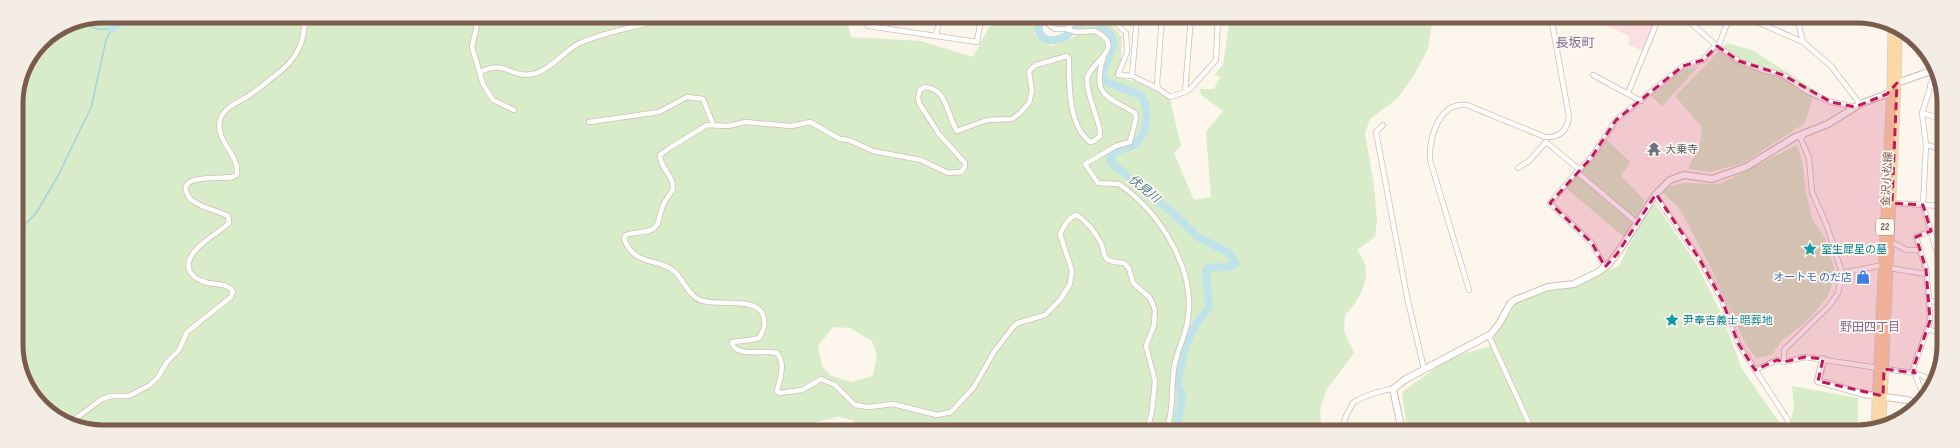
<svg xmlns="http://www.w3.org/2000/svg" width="1960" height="448" viewBox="0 0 1960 448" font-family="'Sofia Sans Condensed','Noto Sans JP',sans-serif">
	<rect width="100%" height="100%" fill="#fdf6ec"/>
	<path fill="#fbdfe3" d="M 1588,17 L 1656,17 L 1643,51 L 1629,45 L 1629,36 Z"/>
	<g fill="#d8ecc9" fill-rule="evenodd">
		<path d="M 103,16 L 846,17 L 851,37 L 921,41 L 973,57 L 989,27 L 1013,17 L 1040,17 L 1034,34 L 1051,46 L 1075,36 L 1086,17 C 1107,17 1109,21 1122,37 L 1121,62 L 1115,77 L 1139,82 L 1170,99 L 1181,146 L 1174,153 L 1194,200 L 1211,197 L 1206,132 L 1223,111 L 1201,95 L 1200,89 L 1214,89 L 1220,77 L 1215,74 L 1223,65 L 1230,17 L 1433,17 L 1428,49 L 1414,75 L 1398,98 L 1370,119 L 1365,133 L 1374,186 L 1377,221 L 1375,237 L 1357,250 C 1360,254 1364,259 1365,264 C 1370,282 1357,304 1345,315 L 1344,331 L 1354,353 L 1327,389 L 1320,409 L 1322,431 L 857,431 L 853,420 L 838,417 L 791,428 L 789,431 L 87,430 L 42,407 L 18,362 L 16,98 L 25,65 L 42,41 L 70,23 ZM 833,327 L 850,328 L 872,341 L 877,355 L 873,376 L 851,382 L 830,375 L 822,366 L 818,346 Z"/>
		<path d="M 1727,43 L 1752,50 L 1815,90 L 1805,123 L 1743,163 L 1711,172 L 1688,169 L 1700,144 L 1702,127 L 1675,96 Z"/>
		<path d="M 1698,67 L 1662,106 L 1651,96 L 1683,69 Z"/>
		<path d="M 1607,140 L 1630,162 L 1621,176 L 1645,201 L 1624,237 L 1566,188 Z"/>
		<path d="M 1797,145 L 1802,161 L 1806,191 L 1812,219 L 1825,238 L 1836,274 L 1827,298 L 1804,324 L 1782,340 L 1772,355 L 1756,358 L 1746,345 L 1710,266 L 1680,209 L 1659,189 L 1683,183 L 1720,184 Z"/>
		<path d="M 1652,199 L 1696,263 L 1721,313 L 1742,369 L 1784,429 L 1788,428 L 1794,409 L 1792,386 L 1858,398 L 1858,432 L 1407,431 L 1402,392 L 1451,357 L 1488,347 L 1516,303 L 1619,266 Z"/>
	</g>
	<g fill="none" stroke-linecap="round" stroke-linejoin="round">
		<path stroke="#a5d3da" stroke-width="1.5" d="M 17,233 L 36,213 L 58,176 L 81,128 L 91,108 L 106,40 L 112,29 L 97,29 L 79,21"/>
		<g stroke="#bfe3e8" stroke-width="8">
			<path d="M 1042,17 C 1033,34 1044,45 1062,38 C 1070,35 1072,29 1078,25 C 1092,15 1111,30 1114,43 L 1103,72 L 1104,81 L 1140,95 C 1150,107 1148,132 1137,142 C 1132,148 1121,149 1114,152 L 1110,159 L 1113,164 L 1174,214 L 1198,237 L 1229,253 L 1235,262 L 1235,265 C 1226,270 1216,265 1207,269 L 1206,271 L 1209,307 L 1195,326 L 1186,344 L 1177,385 L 1182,397 L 1176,431"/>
			<path d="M 112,29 L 128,16"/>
		</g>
		<defs>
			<g id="minor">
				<path d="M 479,16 L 472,47 L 483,84 L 493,100 L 514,110"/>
				<path d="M 870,17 L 868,26 L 977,42 L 981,19"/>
				<path d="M 963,17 L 981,19 L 987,17"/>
				<path d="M 1048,17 L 1047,23 L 1055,29 L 1067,29 L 1076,32 L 1095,31 C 1129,48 1088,62 1087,80 C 1087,96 1097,114 1100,131 L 1100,136 L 1094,141 L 1090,142 C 1068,125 1069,84 1069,59 L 1067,56 L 1036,65 L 1031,69 L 1029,72 L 1032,91 L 1029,103 L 1020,113 L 1012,119 L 987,120 L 957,131 C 946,114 948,89 925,87 L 920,90 L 918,97 L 919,103 L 939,134 L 965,163 L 965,167 L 961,172 L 948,173 L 921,160 L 873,151 L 849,140 L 840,139 L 810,122 L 791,126 L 745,122 L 728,126 L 707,125 L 668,149 L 660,155 C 660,169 674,175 673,189 C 670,195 664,201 662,208 C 659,216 660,226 651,230 C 642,233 634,232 626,235 L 624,239 C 635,267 657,257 674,271 C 683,279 689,296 700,300 C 717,307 756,296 763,315 C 766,324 764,330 759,338 L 750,340 L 732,342 L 732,344 C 739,358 764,349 777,353 C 786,364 780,378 777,391 L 779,393 L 802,390 L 821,379 L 835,385 L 855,405 L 869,407 L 893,404 L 937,415 L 951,412 L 974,387 L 994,352 L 1013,327 L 1018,323 L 1045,315 L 1060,300 L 1070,284 L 1072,271 L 1060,234 C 1064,226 1068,218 1077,215 C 1087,222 1095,232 1101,243 C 1103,247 1103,254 1106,258 C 1110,263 1119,262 1124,263 L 1129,268 L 1133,283 L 1150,298 L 1155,310 L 1154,325 L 1146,346 L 1155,381 L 1152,411 L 1147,431"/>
				<path d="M 1110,17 L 1126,33 L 1127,52 L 1118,75 L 1132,76"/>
				<path d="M 1137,17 L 1132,76 L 1159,89 L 1170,97 L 1185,92 L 1190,89 L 1216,60 L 1218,17"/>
				<path d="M 1684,17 L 1717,46 L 1739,61 L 1763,70 L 1783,75 L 1808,92 L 1831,102 L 1855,107"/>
				<path d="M 1748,18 L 1803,42"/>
				<path d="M 1797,18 L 1803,42 L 1831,66 L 1860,104"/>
				<path d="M 1067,29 L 1079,17"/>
				<path d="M 936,36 L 940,17"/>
				<path d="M 1919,42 L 1919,54"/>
				<path d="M 1103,59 C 1092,96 1107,96 1135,113 L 1136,118 L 1130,142 L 1116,146 L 1085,164 L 1098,183 L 1119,184 C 1161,213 1198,272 1187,324 C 1184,339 1176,353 1174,368 C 1171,389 1174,411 1166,431"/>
				<path d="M 480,72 C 506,59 511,79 533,74 C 550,70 563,52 578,44 C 603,32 629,29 654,21 L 658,17"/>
				<path d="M 1935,73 L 1922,113 L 1926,145 L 1923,205 L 1942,270"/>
				<path d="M 1593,75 L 1641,101"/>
				<path d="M 1930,85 L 1942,89"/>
				<path d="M 1159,89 L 1157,84 L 1162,17"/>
				<path d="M 1185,92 L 1191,17"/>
				<path d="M 1628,93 L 1659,17"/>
				<path d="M 1922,113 L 1942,119"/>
				<path d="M 589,122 L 659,112 L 687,97 L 703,99 L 713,124"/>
				<path d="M 1383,125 L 1376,132 L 1407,297 L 1424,369"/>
				<path d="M 1926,145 L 1942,149"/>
				<path d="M 1518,168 L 1529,161 L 1546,142 L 1580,170"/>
				<path d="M 1577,172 L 1550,203 L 1592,243 L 1605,267"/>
				<path d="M 1655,195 L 1700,260 L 1722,300 L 1738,343 L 1786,417 L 1793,432"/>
				<path d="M 1892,203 L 1941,206 L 1942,204"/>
				<path d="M 1636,222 L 1577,172 L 1591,158 L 1616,120 L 1683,66 L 1703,60 L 1714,47 L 1719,45 L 1729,18"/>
				<path d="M 1895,244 L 1907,250 L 1920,250"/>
				<path d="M 1889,268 L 1926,274"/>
				<path d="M 1842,273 L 1883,265"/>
				<path d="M 1469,290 L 1430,160 C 1429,137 1439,102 1467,105 L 1545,137 C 1559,138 1567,131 1569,117 L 1551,17"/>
				<path d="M 1929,300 L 1926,269 L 1916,237 L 1931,231"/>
				<path d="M 1928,329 L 1942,334"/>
				<path d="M 1489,336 L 1533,432"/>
				<path d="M 1784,362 L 1784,350 L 1829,306 L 1838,293 L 1842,273 L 1827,226 L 1812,192 L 1809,158 L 1801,139 L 1804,133"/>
				<path d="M 1884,369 L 1915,373 L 1932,380"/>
				<path d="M 1755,370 L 1777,360 L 1784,362 L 1805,357 L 1878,368"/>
				<path d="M 1923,395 L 1913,369 L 1930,321 L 1929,300 L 1942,304"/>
				<path d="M 71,422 L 102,399 L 111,396 L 129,396 L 150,385 L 158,377 L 167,362 L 179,350 L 187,332 L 231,297 L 233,291 C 226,283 218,285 208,283 C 201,281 191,277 189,269 C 184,250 218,234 229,223 L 228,216 C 217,210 204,209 193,201 C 189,199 188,196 186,191 C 181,174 224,179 232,177 C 234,177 236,175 237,174 C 239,154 215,141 220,120 C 223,109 236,103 245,98 C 257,91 266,82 277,74 C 297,59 305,42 305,16"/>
				<path d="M 1343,431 L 1345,418 L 1353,403 C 1363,396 1382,390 1393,389"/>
			</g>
			<g id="tertiary">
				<path d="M 1823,359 L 1818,381 L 1864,394 L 1907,400 L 1918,404"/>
				<path d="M 1402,431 L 1393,389 L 1406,379 L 1491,334 L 1499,324 L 1510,304 L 1515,300 L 1548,287 L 1574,284 L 1598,272 L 1609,264 L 1621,248 L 1655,195 L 1670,180 L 1684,175 L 1712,179 L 1746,167 L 1795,137 L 1828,124 L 1860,104 L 1887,94 L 1897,83 L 1934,70"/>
			</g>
			<g id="primary">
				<path d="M 1882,424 L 1897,83 L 1898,31"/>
				<path d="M 1875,426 L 1891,89 L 1892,27"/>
			</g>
		</defs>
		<use href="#minor" stroke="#d1beb0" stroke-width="6"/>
		<use href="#tertiary" stroke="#d1beb0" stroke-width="8"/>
		<use href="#primary" stroke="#dad1cd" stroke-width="9"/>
		<use href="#minor" stroke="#fff" stroke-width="4.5"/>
		<use href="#tertiary" stroke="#fff" stroke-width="6"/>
		<use href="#primary" stroke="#fbd9a5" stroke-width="7"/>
	</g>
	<path fill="#c2185b" fill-opacity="0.2" stroke="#c2185b" stroke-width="3" stroke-dasharray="8 5" stroke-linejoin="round" d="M 1717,46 L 1739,61 L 1783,75 L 1831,102 L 1855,107 L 1887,94 L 1897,83 L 1892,203 L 1923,205 L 1931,231 L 1916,237 L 1926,269 L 1930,321 L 1913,369 L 1915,373 L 1884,369 L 1883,396 L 1818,381 L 1823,359 L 1805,357 L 1784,362 L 1777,360 L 1755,370 L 1738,343 L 1722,300 L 1700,260 L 1656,194 L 1617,254 L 1605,267 L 1592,243 L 1550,203 L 1591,158 L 1616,120 L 1683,66 L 1703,60 Z"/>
	<defs>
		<symbol id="temple-bare" viewBox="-9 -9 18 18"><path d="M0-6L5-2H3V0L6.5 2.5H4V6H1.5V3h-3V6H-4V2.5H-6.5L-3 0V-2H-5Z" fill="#6b7280" stroke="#fffaf3" stroke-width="2.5" paint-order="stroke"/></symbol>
		<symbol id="sight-bare" viewBox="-9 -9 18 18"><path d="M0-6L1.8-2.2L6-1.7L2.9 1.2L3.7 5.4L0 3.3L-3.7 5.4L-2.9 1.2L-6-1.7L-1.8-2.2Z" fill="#0f9aa8" stroke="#fffaf3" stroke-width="2.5" paint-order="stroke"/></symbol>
		<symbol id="shop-bare" viewBox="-9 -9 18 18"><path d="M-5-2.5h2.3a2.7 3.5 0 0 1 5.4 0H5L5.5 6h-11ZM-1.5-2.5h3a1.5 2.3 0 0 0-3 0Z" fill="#3f7fe0" stroke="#fffaf3" stroke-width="2.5" paint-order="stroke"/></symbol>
	</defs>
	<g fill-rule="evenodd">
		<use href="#temple-bare" x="1644" y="139" width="20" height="20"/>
		<use href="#sight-bare" x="1800" y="239" width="20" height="20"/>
		<use href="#shop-bare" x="1853" y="267" width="20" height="20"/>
		<use href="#sight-bare" x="1662" y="310" width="20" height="20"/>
	</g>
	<g text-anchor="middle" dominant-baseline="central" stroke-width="3.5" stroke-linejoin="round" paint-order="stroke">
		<rect fill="#fffaf3" stroke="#a28b7f" stroke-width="1" x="1876" y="219" width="18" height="16" rx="3"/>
		<g font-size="10" font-weight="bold" fill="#7a5c4d">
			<text x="1885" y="227">22</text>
		</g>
		<g font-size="11" fill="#5b616d" stroke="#fffaf3" text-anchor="start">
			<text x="1665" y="149">大乗寺</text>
		</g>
		<g font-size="11" fill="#7a5c4d" stroke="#fffaf3">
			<text transform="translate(1887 179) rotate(-87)">金沢小松線</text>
		</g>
		<g font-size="11" fill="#0d838f" stroke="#fffaf3" text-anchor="start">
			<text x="1821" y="249">室生犀星の墓</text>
			<text x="1683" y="320">尹奉吉義士 暗葬地</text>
		</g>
		<g font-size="11" fill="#366cbe" stroke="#fffaf3" text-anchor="end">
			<text x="1852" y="277">オートモ のだ店</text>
		</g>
		<g font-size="12" font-style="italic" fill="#437c86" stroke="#fffaf3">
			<text transform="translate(1144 189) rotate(39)">伏見川</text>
		</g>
		<g font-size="12" fill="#846695" stroke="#fffaf3">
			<text x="1870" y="327">野田四丁目</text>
		</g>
		<g font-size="13" fill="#846695" stroke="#fffaf3">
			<text x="1575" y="43">長坂町</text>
		</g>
	</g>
	<path d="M0 0H1960V448H0ZM103 23H1857A80 80 0 0 1 1937 103V345A80 80 0 0 1 1857 425H103A80 80 0 0 1 23 345V103A80 80 0 0 1 103 23Z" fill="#f4ede6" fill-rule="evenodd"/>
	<path fill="none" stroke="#7a5c4d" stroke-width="5" d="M103 23H1857A80 80 0 0 1 1937 103V345A80 80 0 0 1 1857 425H103A80 80 0 0 1 23 345V103A80 80 0 0 1 103 23Z"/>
</svg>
